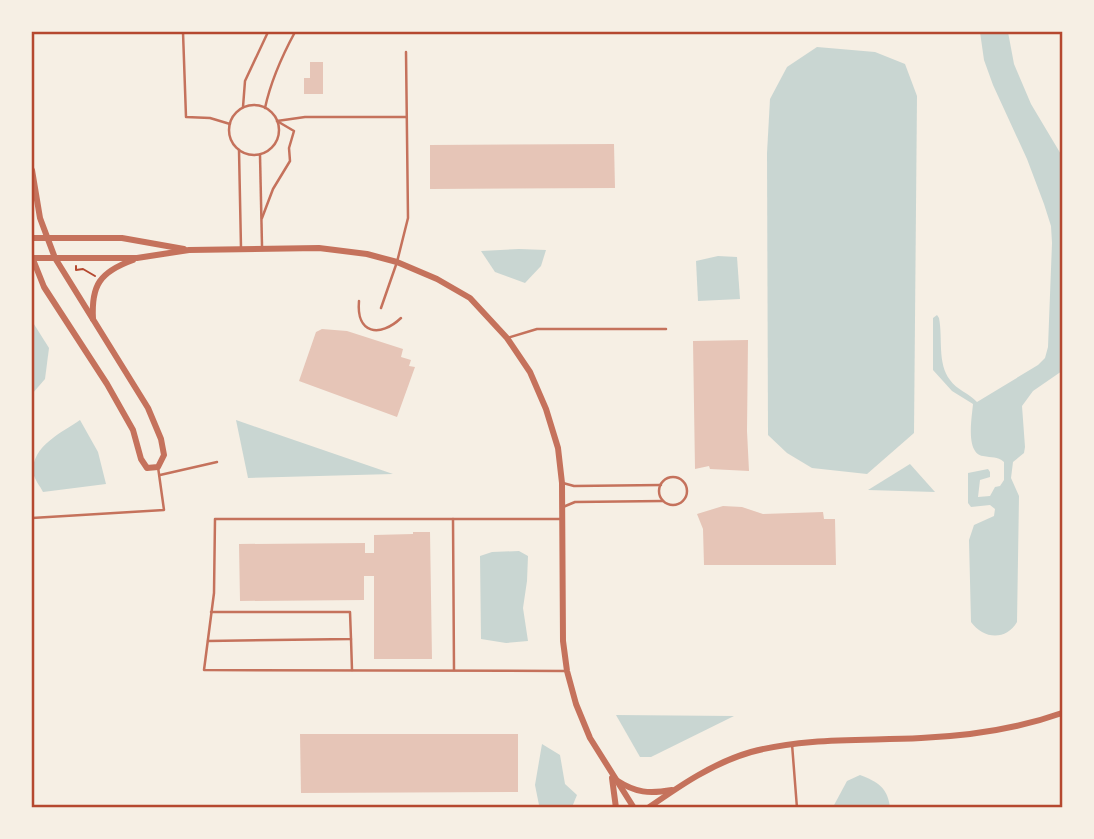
<svg xmlns="http://www.w3.org/2000/svg" width="1094" height="839" viewBox="0 0 1094 839" font-family="Poppins,sans-serif">
	<rect width="100%" height="100%" fill="#f6efe4"/>
	<g fill="#c9d6d2">
		<path d="M 980,32 L 1008,32 L 1014,64 L 1031,104 L 1062,156 L 1062,371 L 1033,391 L 1022,406 L 1025,447 L 1024,453 L 1013,462 L 1011,478 L 1019,496 L 1017,622 C 1006,641 983,639 971,622 L 969,540 L 974,525 L 994,516 L 995,509 L 990,505 L 971,507 L 968,503 L 968,473 L 988,469 L 990,472 L 990,477 L 980,480 L 978,497 L 990,496 L 995,487 L 1000,486 L 1004,480 L 1004,462 C 997,456 992,458 983,456 C 965,453 972,417 973,404 L 952,391 L 933,370 L 933,318 L 937,315 L 939,318 C 943,338 937,363 950,380 C 957,390 969,393 977,402 L 1038,365 L 1045,358 L 1048,347 L 1052,243 L 1051,226 L 1044,204 L 1027,159 L 993,85 L 984,60 Z"/>
		<path d="M 817,47 L 875,52 L 905,64 L 917,96 L 914,433 L 867,474 L 812,468 L 787,453 L 768,435 L 767,153 L 770,99 L 787,67 Z"/>
		<path d="M 519,249 L 546,250 L 541,266 L 525,283 L 495,272 L 481,251 Z"/>
		<path d="M 718,256 L 737,257 L 740,299 L 698,301 L 696,261 Z"/>
		<path d="M 32,321 L 49,348 L 45,379 L 32,394 Z"/>
		<path d="M 80,420 L 98,452 L 106,484 L 43,492 C 40,486 34,479 33,472 C 32,446 61,433 80,420 Z"/>
		<path d="M 236,420 L 393,474 L 248,478 Z"/>
		<path d="M 910,464 L 935,492 L 868,490 Z"/>
		<path d="M 519,551 L 528,556 L 527,581 L 523,608 L 528,641 L 506,643 L 481,639 L 480,556 L 492,552 Z"/>
		<path d="M 616,715 L 734,716 L 651,757 L 640,757 Z"/>
		<path d="M 542,744 L 560,755 L 565,784 L 577,795 L 572,807 L 541,807 L 539,805 L 535,785 Z"/>
		<path d="M 860,775 C 878,782 887,787 890,807 L 833,807 L 847,781 Z"/>
	</g>
	<g fill="#e6c5b7">
		<path d="M 310,62 L 323,62 L 323,94 L 304,94 L 304,78 L 310,78 Z"/>
		<path d="M 614,144 L 615,188 L 430,189 L 430,145 Z"/>
		<path d="M 322,329 L 347,331 L 403,349 L 401,357 L 411,360 L 409,366 L 415,367 L 397,417 L 299,381 L 316,332 Z"/>
		<path d="M 748,340 L 747,431 L 749,471 L 710,469 L 709,466 L 695,469 L 693,341 Z"/>
		<path d="M 723,506 L 742,507 L 763,514 L 823,512 L 824,519 L 835,519 L 836,565 L 704,565 L 703,529 L 697,514 Z"/>
		<path d="M 413,532 L 430,532 L 432,659 L 374,659 L 374,576 L 364,576 L 364,600 L 240,601 L 239,544 L 365,543 L 365,553 L 374,553 L 374,535 L 413,534 Z"/>
		<path d="M 300,734 L 518,734 L 518,792 L 301,793 Z"/>
	</g>
	<g fill="none" stroke-linecap="round" stroke-linejoin="round">
		<path stroke="#b5482f" stroke-width="2" d="M 76,266 L 76,270 L 83,269 L 95,276"/>
		<g stroke="#c5725c" stroke-width="2.5">
			<path d="M 183,32 L 186,117 L 210,118 L 230,124"/>
			<circle cx="254" cy="130" r="25"/>
			<path d="M 243,107 L 245,81 L 268,32"/>
			<path d="M 265,108 C 271,80 282,56 295,32"/>
			<path d="M 277,121 L 305,117 L 406,117"/>
			<path d="M 239,150 L 241,248"/>
			<path d="M 260,155 L 262,246"/>
			<path d="M 262,218 L 273,189 L 290,161 L 289,148 L 294,131 L 277,121"/>
			<path d="M 359,301 C 356,334 380,338 401,318"/>
			<path d="M 381,308 L 397,262 L 408,218 L 406,52"/>
			<path d="M 507,338 L 537,329 L 666,329"/>
			<path d="M 160,475 L 217,462"/>
			<circle cx="673" cy="491" r="14"/>
			<path d="M 563,483 L 574,486 L 661,485"/>
			<path d="M 563,507 L 575,502 L 663,501"/>
			<path d="M 32,518 L 164,510 L 158,467"/>
			<path d="M 453,519 L 454,670"/>
			<path d="M 562,519 L 215,519 L 214,593 L 204,670 L 567,671"/>
			<path d="M 351,639 L 352,670"/>
			<path d="M 208,641 L 351,639 L 350,612 L 211,612"/>
			<path d="M 792,744 L 797,808"/>
		</g>
		<g stroke="#c5725c" stroke-width="6">
			<path d="M 32,170 L 40,218 L 55,258 L 148,408 L 161,439 L 164,455 L 158,467 L 147,468 L 141,459 L 133,430 L 107,384 L 44,287 L 32,257"/>
			<path d="M 32,238 L 122,238 L 184,249"/>
			<path d="M 32,258 L 137,258 L 189,250 L 319,248 L 367,254 L 397,262 L 437,279 L 470,298 L 507,338 L 530,372 L 546,409 L 558,448 L 562,483 L 563,641 L 567,671 L 576,704 L 590,738 L 634,808"/>
			<path d="M 93,319 C 91,285 100,272 133,260"/>
			<path d="M 612,778 L 616,808"/>
			<path d="M 616,780 C 636,793 649,794 672,790"/>
			<path d="M 648,808 C 681,785 713,763 751,752 C 806,737 865,741 921,738 C 969,736 1017,729 1062,713"/>
		</g>
	</g>
	<rect width="1094" height="839" fill="none" stroke="#f6efe4" stroke-width="66"/>
	<rect x="33" y="33" width="1028" height="773" fill="none" stroke="#b5482f" stroke-width="2.5"/>
</svg>
